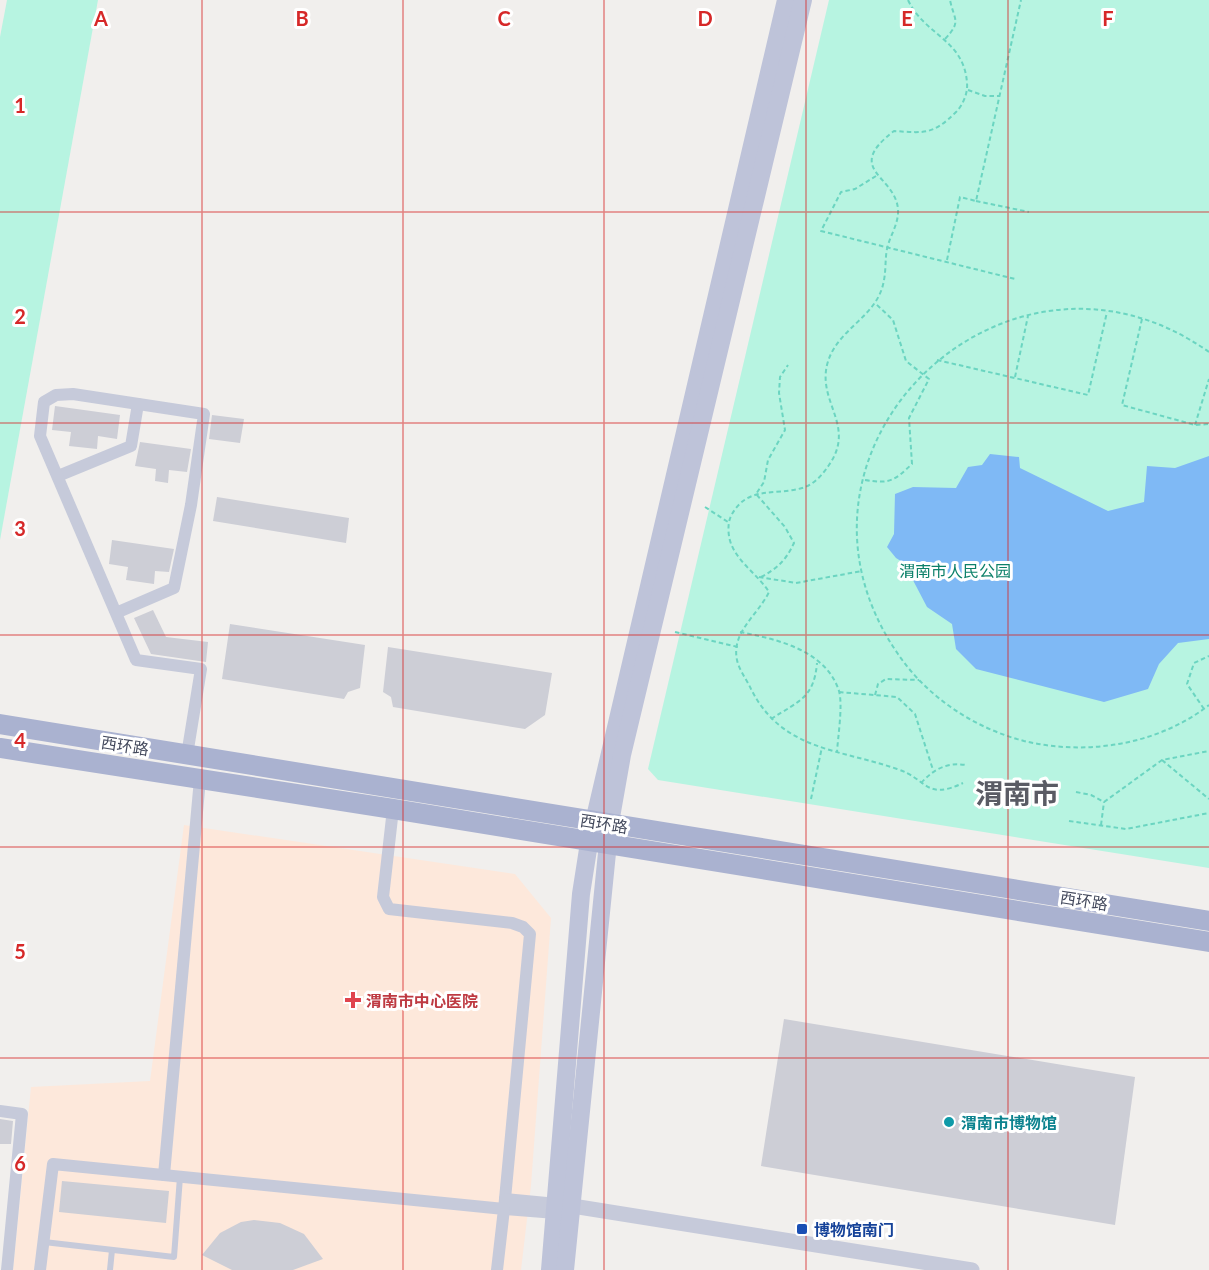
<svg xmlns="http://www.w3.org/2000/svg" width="1209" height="1270" viewBox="0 0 1209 1270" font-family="Lato,'Noto Sans SC',sans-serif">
	<rect width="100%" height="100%" fill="#f1efed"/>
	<path fill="#fde8db" d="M 184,825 L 515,874 L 551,918 L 531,1185 L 521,1270 L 13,1270 L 31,1087 L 150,1081 Z"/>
	<g fill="#b7f4e1">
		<path d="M 7,0 L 98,0 L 0,540 L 0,37 Z"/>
		<path d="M 829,0 L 1209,0 L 1209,868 L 658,780 L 648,769 Z"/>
	</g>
	<path fill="#7fb9f5" d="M 990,454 L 1019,457 L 1020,468 L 1108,511 L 1144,502 L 1147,466 L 1175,468 L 1209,456 L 1209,639 L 1178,643 L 1159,664 L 1148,689 L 1104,702 L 976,669 L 956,649 L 952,624 L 927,607 L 904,563 L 896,558 L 887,547 L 894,534 L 895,494 L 913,487 L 956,488 L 968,467 L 982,465 Z"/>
	<g fill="#cdced6">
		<path d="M 55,406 L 120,415 L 117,439 L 98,436 L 97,449 L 69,446 L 71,432 L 52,430 Z"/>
		<path d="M 212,415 L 244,419 L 240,443 L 209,439 Z"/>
		<path d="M 140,442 L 191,449 L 187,472 L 169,470 L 168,483 L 155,481 L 156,469 L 135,466 Z"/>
		<path d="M 217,497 L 349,518 L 346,543 L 213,521 Z"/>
		<path d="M 112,540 L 174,549 L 169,572 L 155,571 L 154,584 L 126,580 L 128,567 L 109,564 Z"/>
		<path d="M 153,610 L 166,637 L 208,642 L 206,662 L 151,654 L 134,618 Z"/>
		<path d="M 230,624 L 365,645 L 360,688 L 348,692 L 344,699 L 222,679 Z"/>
		<path d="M 388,647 L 552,673 L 545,715 L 525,729 L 393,707 L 391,697 L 383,692 Z"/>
		<path d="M 784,1019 L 1135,1077 L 1115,1225 L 761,1166 Z"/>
		<path d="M 0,1119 L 13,1121 L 11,1144 L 0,1144 Z"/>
		<path d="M 62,1181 L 169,1191 L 166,1223 L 59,1212 Z"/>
		<path d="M 254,1220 L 280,1223 L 304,1234 L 323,1259 L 293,1270 L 232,1270 L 202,1255 L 220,1233 L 241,1222 Z"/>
	</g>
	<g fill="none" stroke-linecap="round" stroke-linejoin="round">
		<g stroke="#6bd5c1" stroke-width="2" stroke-dasharray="4.5 3" stroke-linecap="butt">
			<path d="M 908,0 C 925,36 964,39 967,83 C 968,93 963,105 956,112 C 933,135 925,133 894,131 C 843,170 895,175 898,209 C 899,224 890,235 887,249 C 885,259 886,270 884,280 C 878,318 836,328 827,365 C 818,403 856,426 829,465 C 823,474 814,485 802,488 C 774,496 747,485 731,516 C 727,524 728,538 732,546 C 740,564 759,576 769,592 C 758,615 731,632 737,660 C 739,670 747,680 751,689 C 782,751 840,749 897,769 C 928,779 925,801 963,783"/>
			<path d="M 945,39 C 962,21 954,20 950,0"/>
			<path d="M 968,90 L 985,96 L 1000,96"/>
			<path d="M 876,176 L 855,189 L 841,192 L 821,231 L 1015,279"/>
			<path d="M 976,201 L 1029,212"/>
			<path d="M 947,260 L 960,197 L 976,201 L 1021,0"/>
			<path d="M 1142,319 L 1122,405 L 1195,425 L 1209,424"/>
			<path d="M 1209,352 C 1007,209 757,450 898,654 C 927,697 974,728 1024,741 C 1086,756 1158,745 1209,705"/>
			<path d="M 937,360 L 1088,395 L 1107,312"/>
			<path d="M 1015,377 L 1028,316"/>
			<path d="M 1195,425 L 1209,379"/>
			<path d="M 865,480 C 890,484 894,481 912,464 L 909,418 L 929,379 L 906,361 L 893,320 L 876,304"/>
			<path d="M 705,507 L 728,522"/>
			<path d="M 759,577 L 796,583 L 862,571"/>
			<path d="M 761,577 C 778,568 786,560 794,543 L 785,527 L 756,494 L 764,482 L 768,460 L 785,430 L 779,393 L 780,377 L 788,365"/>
			<path d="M 675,632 L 738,647"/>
			<path d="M 740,632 C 776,639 826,650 839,691 C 843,705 838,736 837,752"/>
			<path d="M 839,692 L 897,697 L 915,714 L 933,770"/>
			<path d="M 875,695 L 878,684 L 886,679 L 919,680"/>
			<path d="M 1204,709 L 1187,684 L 1194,663 L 1209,656"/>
			<path d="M 771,719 C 799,701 814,698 817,663"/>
			<path d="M 1162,760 L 1209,799"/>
			<path d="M 921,783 C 934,769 947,762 966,765"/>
			<path d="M 1076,792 L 1091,795 L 1104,802 L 1162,760 L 1209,751"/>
			<path d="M 811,799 L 822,747"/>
			<path d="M 1069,821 L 1126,829 L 1209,813"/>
			<path d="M 1101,825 L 1104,802"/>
		</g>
		<g stroke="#c6cada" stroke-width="6">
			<path d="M 44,1242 L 174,1257 L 180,1177"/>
			<path d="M 110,1270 L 112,1250"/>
		</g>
		<g stroke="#c6cada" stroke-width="12">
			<path d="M 58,476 L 131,446 L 138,404"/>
			<path d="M 116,613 L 174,588 L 191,505 L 204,414 L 73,394 L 56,395 L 44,402 L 40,436 L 136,660 L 201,669 L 187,755"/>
			<path d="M 393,809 L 383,897 L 389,909 L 512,923 L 523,927 L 530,934 L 505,1199"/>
			<path d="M 0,1111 L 22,1114 L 7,1270"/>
			<path d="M 164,1175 L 200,779"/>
			<path d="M 556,1213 L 504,1209 L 505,1199 L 557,1204"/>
			<path d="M 40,1270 L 53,1164 L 504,1209 L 497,1270"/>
		</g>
		<path stroke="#c6cada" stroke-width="15" d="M 560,1204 L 972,1270"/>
		<g stroke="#bec3d9" stroke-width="18">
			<path d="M 550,1270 L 581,894 L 589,843 L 786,0"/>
			<path d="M 565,1270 L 610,823 L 622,755 L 803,0"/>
		</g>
		<g stroke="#aab2d0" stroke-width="20">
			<path d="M 0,724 L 1209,921"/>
			<path d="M 0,748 L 393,809 L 1209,942"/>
		</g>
	</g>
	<path fill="none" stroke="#d62828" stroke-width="1.5" stroke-opacity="0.55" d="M 202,0 L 202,1270M 403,0 L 403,1270M 604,0 L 604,1270M 806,0 L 806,1270M 1008,0 L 1008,1270M 0,212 L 1209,212M 0,423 L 1209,423M 0,635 L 1209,635M 0,847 L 1209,847M 0,1058 L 1209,1058"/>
	<path fill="#e0444e" stroke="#fff" stroke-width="2" d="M350 991h6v6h6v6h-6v6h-6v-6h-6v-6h6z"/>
	<circle fill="#0f9aa8" stroke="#fff" stroke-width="2" cx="949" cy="1122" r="6"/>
	<rect fill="#1a4fb4" stroke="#fff" stroke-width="2" x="796" y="1223" width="12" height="12" rx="3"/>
	<g text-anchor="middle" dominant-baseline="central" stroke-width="6" stroke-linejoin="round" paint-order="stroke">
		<g font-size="16" fill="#0d816a" stroke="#fff">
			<text x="955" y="570">渭南市人民公园</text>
		</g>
		<g font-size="16" fill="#444a5d" stroke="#fff">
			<text transform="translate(125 745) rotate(9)">西环路</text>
			<text transform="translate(604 823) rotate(9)">西环路</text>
			<text transform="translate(1084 900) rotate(9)">西环路</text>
		</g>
		<g font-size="16" font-weight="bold" fill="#be3a42" stroke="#fff" text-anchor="start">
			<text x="366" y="1000">渭南市中心医院</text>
		</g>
		<g font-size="16" font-weight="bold" fill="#0d838f" stroke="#fff" text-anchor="start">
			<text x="961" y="1122">渭南市博物馆</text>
		</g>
		<g font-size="16" font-weight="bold" fill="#164399" stroke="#fff" text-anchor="start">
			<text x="814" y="1229">博物馆南门</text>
		</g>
		<g font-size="28" font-weight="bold" fill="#5a5b64" stroke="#fff">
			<text x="1017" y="793">渭南市</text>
		</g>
	</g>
	<g font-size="20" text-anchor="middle" font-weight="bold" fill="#d62828" stroke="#fff" stroke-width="6" stroke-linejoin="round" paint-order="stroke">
		<text x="101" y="26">A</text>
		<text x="302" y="26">B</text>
		<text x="504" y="26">C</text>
		<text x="705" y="26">D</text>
		<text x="907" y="26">E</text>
		<text x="1108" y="26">F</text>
		<text x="20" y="113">1</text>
		<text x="20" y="324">2</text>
		<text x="20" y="536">3</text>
		<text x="20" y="748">4</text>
		<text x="20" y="959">5</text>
		<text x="20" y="1171">6</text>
	</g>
</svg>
